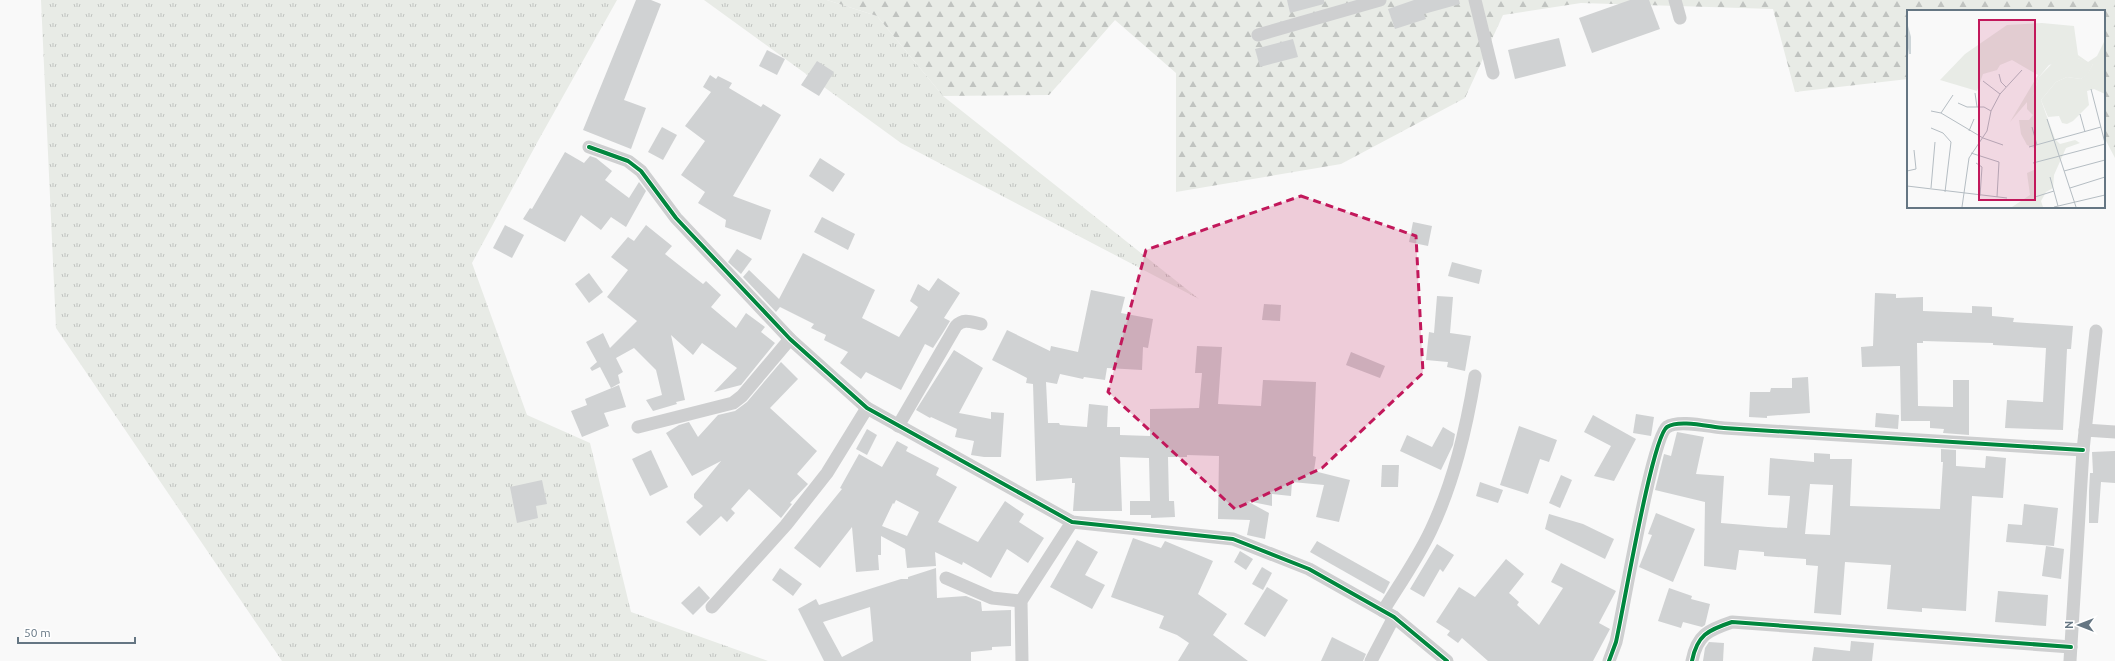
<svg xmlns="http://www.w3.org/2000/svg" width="2115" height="661" viewBox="0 0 2115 661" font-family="Ubuntu,sans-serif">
	<defs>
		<pattern id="grass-tufts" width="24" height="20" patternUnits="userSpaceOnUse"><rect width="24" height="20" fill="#e8ebe6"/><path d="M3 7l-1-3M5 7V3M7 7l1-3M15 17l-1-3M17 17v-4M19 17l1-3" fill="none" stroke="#c0c3c0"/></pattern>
		<pattern id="forest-firs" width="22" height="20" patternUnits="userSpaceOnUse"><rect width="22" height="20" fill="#e8ebe6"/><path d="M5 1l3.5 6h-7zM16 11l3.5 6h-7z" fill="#c0c3c0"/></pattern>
	</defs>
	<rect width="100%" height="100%" fill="#f9f9f9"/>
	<g fill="url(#grass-tufts)">
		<path d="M 41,0 L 617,0 L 538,141 L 472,263 L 527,415 L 590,443 L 631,612 L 768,661 L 282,661 L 56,328 Z"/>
		<path d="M 704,0 L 827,0 L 877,16 L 943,96 L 1199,299 L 901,143 Z"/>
	</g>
	<path fill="url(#forest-firs)" d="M 827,0 L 2115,0 L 2115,158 L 2104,137 L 2104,11 L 1908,11 L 1908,79 L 1795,92 L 1773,9 L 1581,3 L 1503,15 L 1465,98 L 1341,164 L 1176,192 L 1176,73 L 1115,20 L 1049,95 L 943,96 L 877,16 Z"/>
	<g fill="#d0d2d3" fill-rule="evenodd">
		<path d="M 636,0 L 651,0 L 661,4 L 624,100 L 646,108 L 631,149 L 583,130 Z"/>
		<path d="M 1287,0 L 1324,0 L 1324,4 L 1290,13 Z"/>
		<path d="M 1414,0 L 1459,0 L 1460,4 L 1424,14 L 1426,19 L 1395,29 L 1388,9 Z"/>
		<path d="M 1630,0 L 1649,0 L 1660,29 L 1592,53 L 1579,18 Z"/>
		<path d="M 1559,38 L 1566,66 L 1515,79 L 1508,50 Z"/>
		<path d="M 1293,39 L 1298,57 L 1260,67 L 1255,49 Z"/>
		<path d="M 767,50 L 785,59 L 777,75 L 759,66 Z"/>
		<path d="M 817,61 L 834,72 L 819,96 L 801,85 Z"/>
		<path d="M 710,75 L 716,79 L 718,76 L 732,83 L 729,88 L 761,107 L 763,104 L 781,115 L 733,196 L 771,210 L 761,240 L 725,227 L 726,220 L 698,203 L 705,192 L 681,175 L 705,141 L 685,126 L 711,92 L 703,87 Z"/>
		<path d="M 662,127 L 677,135 L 663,160 L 648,152 Z"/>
		<path d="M 565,152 L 584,163 L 590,156 L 596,158 L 612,171 L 605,180 L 629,198 L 639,182 L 646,191 L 626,227 L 611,217 L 601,230 L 581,215 L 565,242 L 523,219 L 530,208 L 532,209 Z"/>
		<path d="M 820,158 L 845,174 L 833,192 L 809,176 Z"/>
		<path d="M 822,217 L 855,234 L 848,250 L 814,232 Z"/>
		<path d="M 1413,222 L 1432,226 L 1428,246 L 1409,242 Z"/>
		<path d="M 505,225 L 524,235 L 512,258 L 493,248 Z"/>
		<path d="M 646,225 L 672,246 L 665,254 L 703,284 L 706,281 L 721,295 L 711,307 L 736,328 L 746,313 L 765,327 L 761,332 L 775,343 L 741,385 L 714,392 L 737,368 L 702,343 L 693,355 L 671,335 L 685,400 L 676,402 L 677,404 L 653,411 L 646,400 L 662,395 L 656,370 L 634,348 L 616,358 L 623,372 L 618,375 L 620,383 L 611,388 L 600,367 L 592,371 L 590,368 L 597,362 L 586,342 L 603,333 L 610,348 L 637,321 L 607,297 L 628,270 L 611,257 L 628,237 L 634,241 Z"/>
		<path d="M 737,249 L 752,259 L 741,274 L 728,262 Z"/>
		<path d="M 803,253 L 875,290 L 862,318 L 899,337 L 918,307 L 910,301 L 918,284 L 929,291 L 938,278 L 960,293 L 944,318 L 950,321 L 944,331 L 933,348 L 925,344 L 901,390 L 866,372 L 861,379 L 840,363 L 848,352 L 824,340 L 826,335 L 811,328 L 814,324 L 780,307 L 776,312 L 743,277 L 749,270 L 779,299 Z"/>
		<path d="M 1452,262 L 1482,270 L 1479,284 L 1448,276 Z"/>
		<path d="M 589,273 L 603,292 L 589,303 L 575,284 Z"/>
		<path d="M 1091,290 L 1125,297 L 1121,313 L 1153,319 L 1148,348 L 1143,347 L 1142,370 L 1107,368 L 1105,380 L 1084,377 L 1083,379 L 1060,374 L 1057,384 L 1046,382 L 1048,423 L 1059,423 L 1060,425 L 1087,427 L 1089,404 L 1108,406 L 1107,427 L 1120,427 L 1120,435 L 1150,436 L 1150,409 L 1199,408 L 1202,373 L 1195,373 L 1197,346 L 1222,347 L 1218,404 L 1261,406 L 1263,380 L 1316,382 L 1313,456 L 1316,457 L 1314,471 L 1350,480 L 1339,522 L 1316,517 L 1324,485 L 1292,482 L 1291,496 L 1272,494 L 1272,506 L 1247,501 L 1269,513 L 1265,539 L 1247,535 L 1250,520 L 1218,519 L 1219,456 L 1187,455 L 1187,457 L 1168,457 L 1169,501 L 1174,501 L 1175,517 L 1151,518 L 1151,515 L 1130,515 L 1130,501 L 1150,501 L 1149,458 L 1120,457 L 1122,511 L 1073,511 L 1075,483 L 1072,483 L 1072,478 L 1036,481 L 1033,384 L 1026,383 L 1027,378 L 992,360 L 1007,330 L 1050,351 L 1051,346 L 1078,352 Z"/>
		<path d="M 1875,293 L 1896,294 L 1896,298 L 1923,297 L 1923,311 L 1972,313 L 1972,306 L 1992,307 L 1992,316 L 2014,318 L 2013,322 L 2073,326 L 2071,349 L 2067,349 L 2063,430 L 2005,428 L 2007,400 L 2043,402 L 2046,348 L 1993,345 L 1993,343 L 1923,341 L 1923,343 L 1917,343 L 1918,406 L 1953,407 L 1953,380 L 1969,380 L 1969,435 L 1943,433 L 1944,429 L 1930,428 L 1930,421 L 1901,421 L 1900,366 L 1862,367 L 1861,347 L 1873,346 Z"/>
		<path d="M 1437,296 L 1453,297 L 1450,333 L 1471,336 L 1465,371 L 1447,367 L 1448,362 L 1426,360 L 1429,332 L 1434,333 Z"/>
		<path d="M 1264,304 L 1281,305 L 1280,321 L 1262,320 Z"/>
		<path d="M 954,350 L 983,368 L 959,413 L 991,419 L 991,412 L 1004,413 L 1001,457 L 984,457 L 971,455 L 974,441 L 955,437 L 957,429 L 931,417 L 930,418 L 916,410 Z"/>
		<path d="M 1351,352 L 1385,366 L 1380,378 L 1346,365 Z"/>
		<path d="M 781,362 L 798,379 L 770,408 L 817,451 L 797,474 L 808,484 L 790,503 L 792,504 L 781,518 L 749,489 L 731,509 L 735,513 L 727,522 L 721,516 L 700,536 L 686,522 L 703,506 L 694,498 L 694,494 L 721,461 L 692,476 L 666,433 L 679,425 L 689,422 L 698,437 L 718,415 L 735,411 L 747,402 Z"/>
		<path d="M 1808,377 L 1810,413 L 1767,416 L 1767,418 L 1749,417 L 1750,392 L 1770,392 L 1771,388 L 1792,388 L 1792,378 Z"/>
		<path d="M 619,385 L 626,407 L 604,413 L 609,426 L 582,437 L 571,411 L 587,405 L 585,399 Z"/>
		<path d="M 1876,413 L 1899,415 L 1898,429 L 1875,427 Z"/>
		<path d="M 1636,414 L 1654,417 L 1651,436 L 1633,433 Z"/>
		<path d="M 1593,415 L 1636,439 L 1614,481 L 1594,476 L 1611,446 L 1584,432 Z"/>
		<path d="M 1519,426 L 1557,440 L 1549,462 L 1540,459 L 1528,494 L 1500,485 Z"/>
		<path d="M 1443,427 L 1455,434 L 1453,445 L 1441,470 L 1400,451 L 1407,435 L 1432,447 Z"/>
		<path d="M 867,429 L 877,435 L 867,455 L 856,449 Z"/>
		<path d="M 1677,432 L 1704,437 L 1696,474 L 1724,476 L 1721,523 L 1768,527 L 1787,528 L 1790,496 L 1768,495 L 1770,458 L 1814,462 L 1814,453 L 1830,454 L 1830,459 L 1852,459 L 1850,506 L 1940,509 L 1943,462 L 1941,462 L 1941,449 L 1956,450 L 1956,466 L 1985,468 L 1986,456 L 2006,458 L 2003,498 L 1972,496 L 1966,611 L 1922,608 L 1922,612 L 1887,609 L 1891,565 L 1845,562 L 1841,615 L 1814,613 L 1818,566 L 1806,565 L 1806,559 L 1764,556 L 1764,552 L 1739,550 L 1736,570 L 1704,566 L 1705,502 L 1655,490 L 1664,454 L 1671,456 ZM 1810,484 L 1833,485 L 1830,535 L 1805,534 Z"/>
		<path d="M 897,441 L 908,447 L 906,451 L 939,468 L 936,475 L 957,487 L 938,522 L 978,542 L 1005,501 L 1024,514 L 1019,522 L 1044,538 L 1028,563 L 1007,549 L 991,578 L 963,562 L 962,565 L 935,552 L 936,566 L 907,568 L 905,549 L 881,536 L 881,555 L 878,555 L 879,570 L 856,572 L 852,527 L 820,568 L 794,548 L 842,489 L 840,488 L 859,454 L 882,467 ZM 896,500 L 919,512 L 907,536 L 882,526 L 893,503 L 894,504 Z"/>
		<path d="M 651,450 L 668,487 L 650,496 L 632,459 Z"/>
		<path d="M 2115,451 L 2115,483 L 2101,482 L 2098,523 L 2089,523 L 2089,491 L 2090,473 L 2093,473 L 2092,452 Z"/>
		<path d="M 1382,465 L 1399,465 L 1398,487 L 1381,487 Z"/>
		<path d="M 1561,475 L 1572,480 L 1560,508 L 1549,503 Z"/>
		<path d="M 542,480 L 547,504 L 536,506 L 538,518 L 517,523 L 510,487 Z"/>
		<path d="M 1480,482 L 1503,490 L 1498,503 L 1476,496 Z"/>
		<path d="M 2024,504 L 2058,508 L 2054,546 L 2006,542 L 2008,524 L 2022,525 Z"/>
		<path d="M 1656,513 L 1695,529 L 1673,582 L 1639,567 L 1652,535 L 1648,534 Z"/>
		<path d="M 1549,514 L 1583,524 L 1614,539 L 1605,559 L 1545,529 Z"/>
		<path d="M 1133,538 L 1161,548 L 1165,541 L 1213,561 L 1198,594 L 1227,614 L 1213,635 L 1248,661 L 1178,661 L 1189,643 L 1177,635 L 1159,628 L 1164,616 L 1111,597 Z"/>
		<path d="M 1077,540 L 1098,552 L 1085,575 L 1105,585 L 1092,609 L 1050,587 Z"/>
		<path d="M 1317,541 L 1390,582 L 1384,594 L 1310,552 Z"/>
		<path d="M 1437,544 L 1454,555 L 1443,572 L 1440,569 L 1424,597 L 1410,589 Z"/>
		<path d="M 2046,546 L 2064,549 L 2061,579 L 2042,576 Z"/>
		<path d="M 1240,551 L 1253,559 L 1246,570 L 1234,562 Z"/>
		<path d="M 1506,559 L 1524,574 L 1509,593 L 1519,602 L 1517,605 L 1539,625 L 1563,588 L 1551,582 L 1561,563 L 1616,591 L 1599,623 L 1610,629 L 1593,661 L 1488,661 L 1462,638 L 1458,643 L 1447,635 L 1450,631 L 1436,622 L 1459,587 L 1475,597 Z"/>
		<path d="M 1262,567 L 1272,573 L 1263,590 L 1252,584 Z"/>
		<path d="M 780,568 L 802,584 L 793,596 L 772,580 Z"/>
		<path d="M 936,568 L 937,598 L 966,596 L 981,602 L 982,611 L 1011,610 L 1011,646 L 992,647 L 992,650 L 971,652 L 971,661 L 824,661 L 798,609 L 816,599 L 819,605 L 901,579 L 908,579 L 908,577 ZM 870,607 L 873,641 L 842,657 L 823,622 Z"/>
		<path d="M 699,586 L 710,598 L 693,615 L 681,603 Z"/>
		<path d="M 1267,587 L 1288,600 L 1265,637 L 1244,624 Z"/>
		<path d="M 1669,588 L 1692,596 L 1691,599 L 1710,604 L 1705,625 L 1702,627 L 1683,622 L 1681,628 L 1658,621 Z"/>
		<path d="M 1998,591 L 2048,595 L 2046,626 L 1995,622 Z"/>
		<path d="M 1332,637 L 1366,654 L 1363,661 L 1321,661 Z"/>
		<path d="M 1851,641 L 1874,643 L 1872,661 L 1812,661 L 1814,647 L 1850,651 Z"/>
		<path d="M 1709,642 L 1724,643 L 1723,661 L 1703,661 L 1705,648 Z"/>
	</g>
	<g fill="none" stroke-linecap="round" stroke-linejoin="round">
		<g stroke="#cecfd0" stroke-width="13">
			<path d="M 1475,0 L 1493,73"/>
			<path d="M 1675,0 L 1680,18"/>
			<path d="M 1258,35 L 1380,0"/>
			<path d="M 589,147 L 628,161 L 641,171 L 676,218 L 790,339 L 867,408 L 1072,522 L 1233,539 L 1309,569 L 1394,617 L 1447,661"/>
			<path d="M 898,426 L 956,326 C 964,318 971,322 981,324"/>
			<path d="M 638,427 L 733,403 L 742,396 L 790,339"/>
			<path d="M 2085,430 L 2115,432"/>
			<path d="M 946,578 L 992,598 L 1021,601"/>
			<path d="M 712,607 L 786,525 L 827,473 L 867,408"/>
			<path d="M 1383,611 C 1399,585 1418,558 1431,530 C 1454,481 1466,430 1475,376"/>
			<path d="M 1022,661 L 1021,601 L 1072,522"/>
			<path d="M 1371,661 L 1394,617"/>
			<path d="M 1609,661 L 1616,642 C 1623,612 1652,437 1667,427 C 1679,419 1710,427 1724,428 L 2083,450"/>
			<path d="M 1692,661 C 1697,635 1708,630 1732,622 L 2071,647"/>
			<path d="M 2070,661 L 2083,450 L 2096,331"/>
		</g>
		<defs>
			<g id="cycleway">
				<path d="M 589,147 L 628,161 L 641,171 L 676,218 L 790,339 L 867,408 L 1072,522 L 1233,539 L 1309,569 L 1394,617 L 1447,661"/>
				<path d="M 1609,661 L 1616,642 C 1623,612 1652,437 1667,427 C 1679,419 1710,427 1724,428 L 2083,450"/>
				<path d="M 1692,661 C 1697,635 1708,630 1732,622 L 2071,647"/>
			</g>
		</defs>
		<use href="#cycleway" stroke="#fff" stroke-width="6"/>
		<use href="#cycleway" stroke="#00873e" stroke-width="4"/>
	</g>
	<path fill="#c2185b" fill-opacity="0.2" stroke="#c2185b" stroke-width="3" stroke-dasharray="8 5" stroke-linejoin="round" d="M 1301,196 L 1416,236 L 1423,373 L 1322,468 L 1235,509 L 1108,392 L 1146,250 Z"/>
	<g transform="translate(1907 10)">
		<rect width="198" height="198" fill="#f9f9f9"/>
		<path d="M 135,13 L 167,16 L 171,45 L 181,52 L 190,46 L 198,30 L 198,84 L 187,79 L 180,81 L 182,95 L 166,111 L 160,114 L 155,113 L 152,106 L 141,107 L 134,90 L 149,72 L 160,67 L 174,69 L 181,63 L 186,54 L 182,54 L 171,48 L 142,55 L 132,67 L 126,85 L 103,112 L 131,65 L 105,50 L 93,55 L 90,60 L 76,64 L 70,81 L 33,70 L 58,44 L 100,15 Z" fill="#e8ebe6"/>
		<path d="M 164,34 L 171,48 L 186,54 L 181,64 L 174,69 L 160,67 L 149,72 L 134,90 L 148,129 L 153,134 L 168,130 L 173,133 L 159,138 L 147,165 L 146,178 L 139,182 L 134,191 L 136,197 L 105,197 L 123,185 L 120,163 L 127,160 L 127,138 L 120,135 L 114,124 L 112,110 L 122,110 L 126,105 L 120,99 L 120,90 L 126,85 L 132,67 Z" fill="#e8ebe6"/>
		<path fill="none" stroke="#ced6d9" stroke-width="2" d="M 0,16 L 3,27 L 3,44M 0,19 L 2,30 L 0,46"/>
		<path fill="none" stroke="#b5bdc3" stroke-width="1" d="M 92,64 L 94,72 L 99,77M 76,71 L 93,84M 184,79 L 198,133M 68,83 L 70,97M 51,93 L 60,97 L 77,97 L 84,101M 24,101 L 34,103 L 76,128M 34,103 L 46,85M 173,104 L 178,122M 140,109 L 169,197M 125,117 L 130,135M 24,118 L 36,123 L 44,132 L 38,182M 62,121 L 67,109M 76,128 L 96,135M 122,137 L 194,117M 64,143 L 92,152 L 90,187M 69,153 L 75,157 L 73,186M 126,153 L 198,134M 0,161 L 9,159 L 7,140M 157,161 L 198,150M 143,167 L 151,196M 0,176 L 100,188M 24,178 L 28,132M 163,178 L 198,167M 128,187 L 147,181M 55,197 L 62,148 L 80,121 L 84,101 L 93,84 L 115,60M 147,197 L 198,185"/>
		<path fill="#c2185b" fill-opacity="0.15" stroke="#c2185b" stroke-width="2" d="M 72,10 L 128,10 L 128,190 L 72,190 Z"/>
		<rect width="198" height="198" fill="none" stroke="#657683" stroke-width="2"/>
	</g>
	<g transform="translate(2079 625) rotate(270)" stroke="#ffffff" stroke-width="3" paint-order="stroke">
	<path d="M0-3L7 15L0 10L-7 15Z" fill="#657683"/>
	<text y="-6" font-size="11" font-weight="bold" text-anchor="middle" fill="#657683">N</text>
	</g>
	<path d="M18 637v6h117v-6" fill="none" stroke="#657683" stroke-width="2"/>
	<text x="24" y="637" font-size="12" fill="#657683" stroke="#ffffff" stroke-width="3" paint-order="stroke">50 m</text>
</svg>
